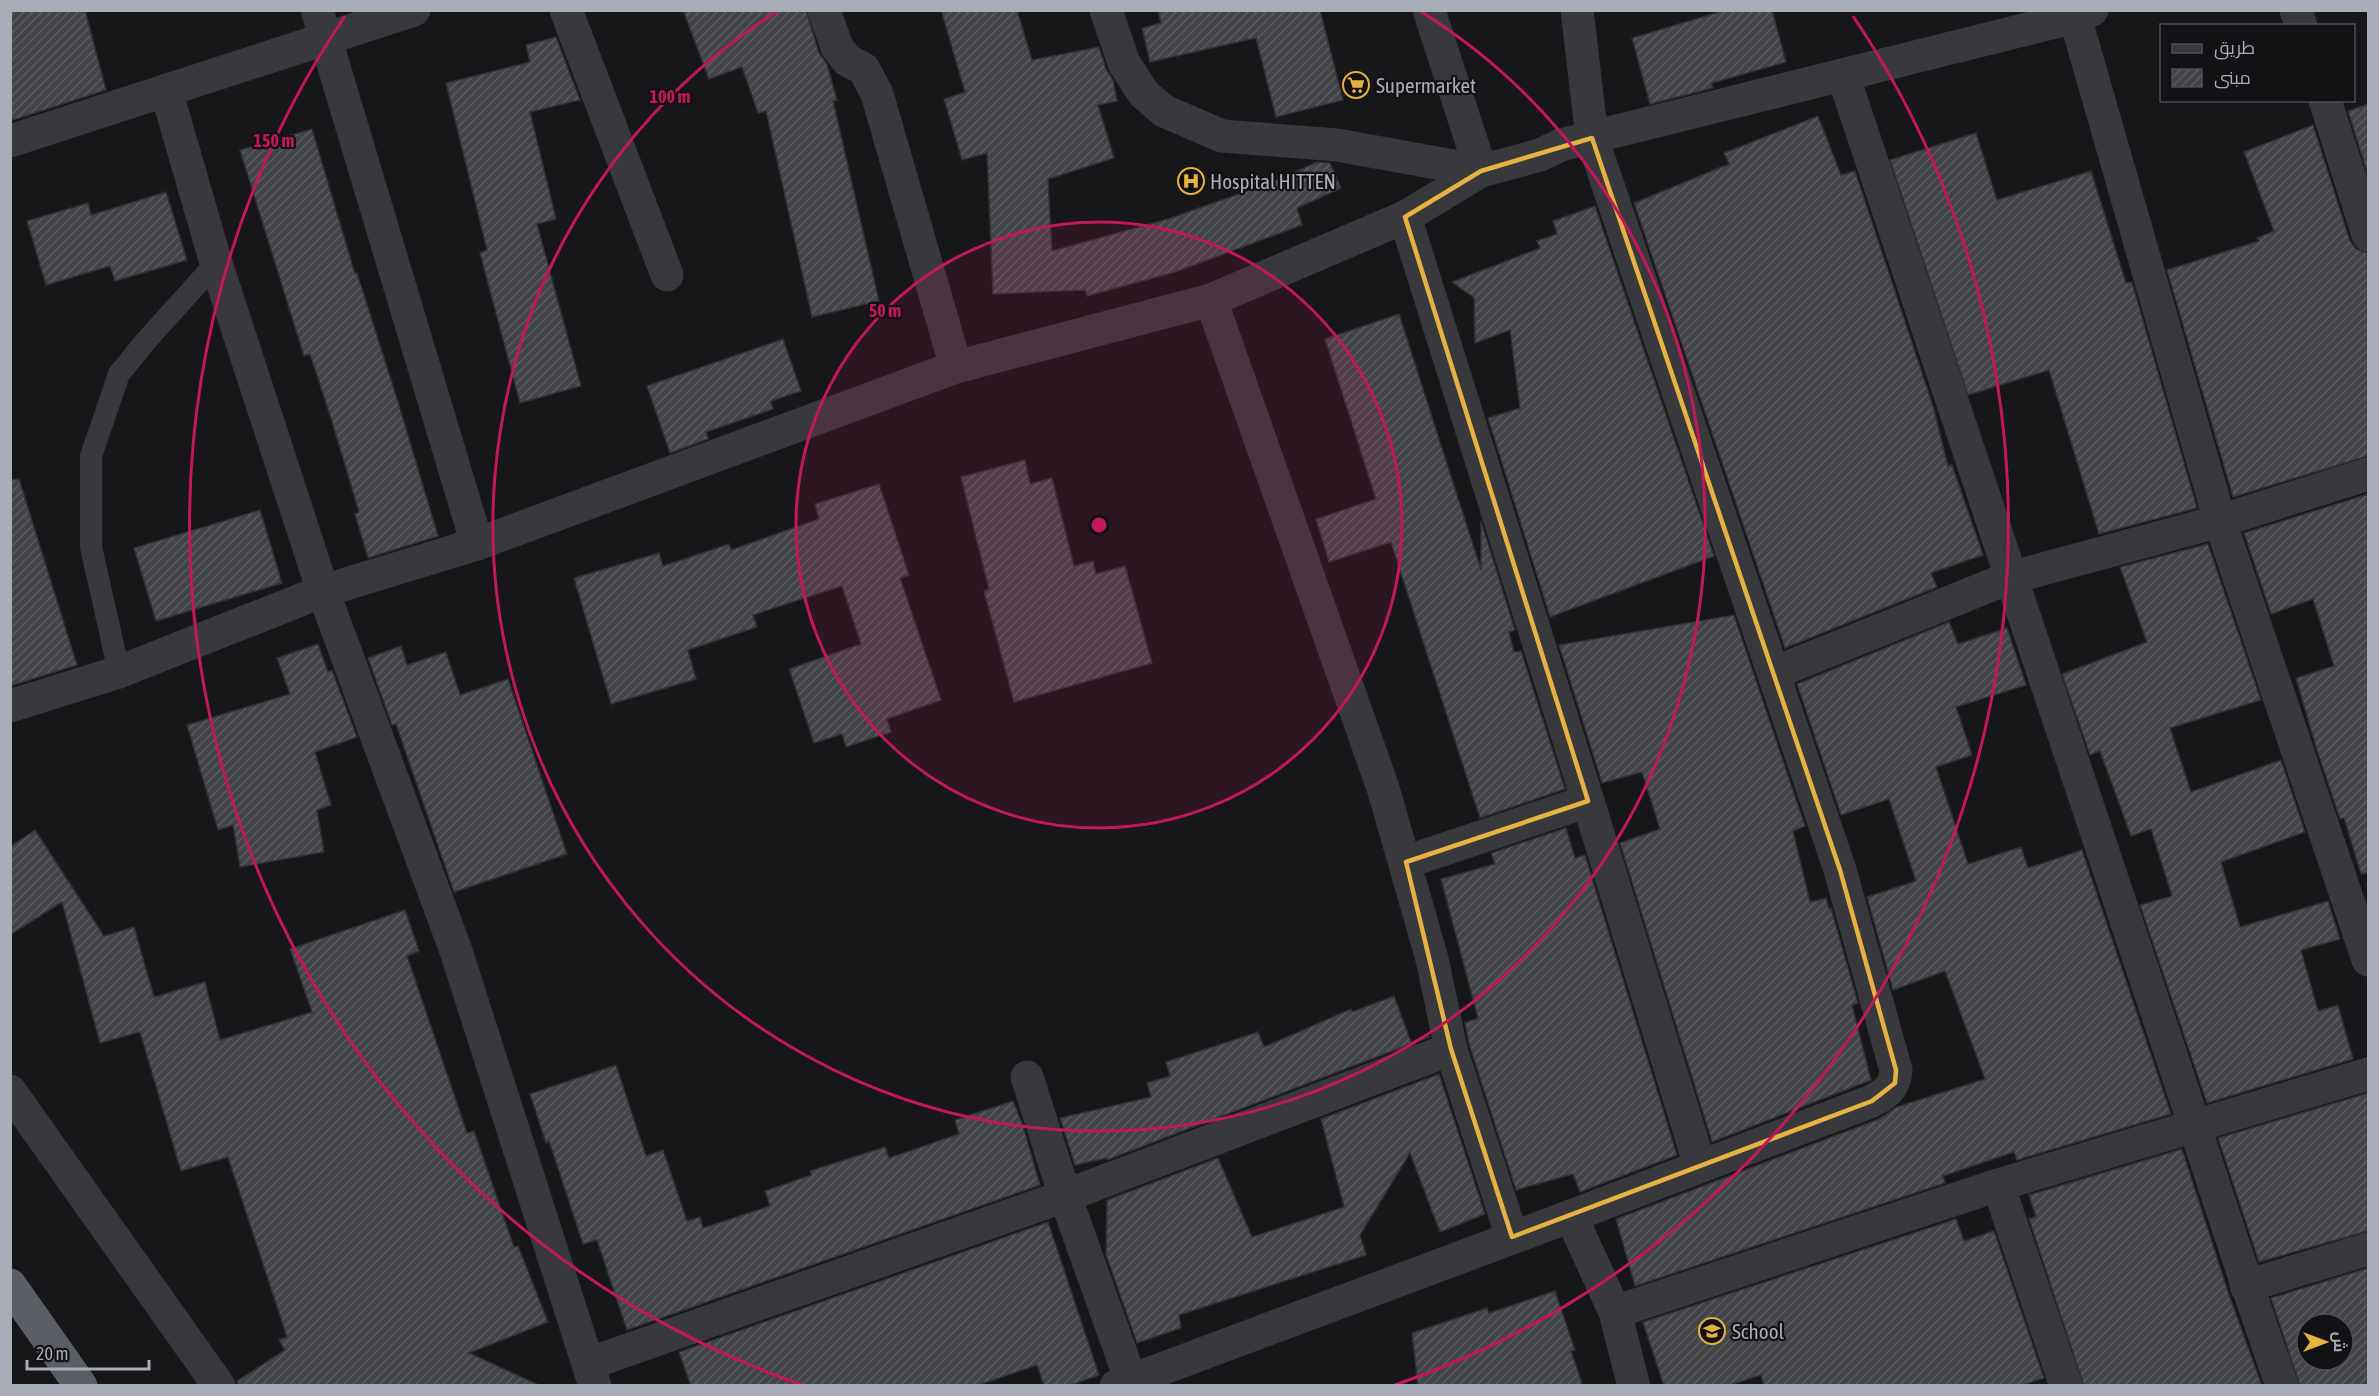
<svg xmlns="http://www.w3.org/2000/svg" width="2379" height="1396" viewBox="0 0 2379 1396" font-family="'Asap Condensed',Cairo,sans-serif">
	<defs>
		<pattern id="building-hatch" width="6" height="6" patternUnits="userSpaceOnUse" patternTransform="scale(1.5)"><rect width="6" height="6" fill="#434448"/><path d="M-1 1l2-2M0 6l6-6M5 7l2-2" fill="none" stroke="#5b5c60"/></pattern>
	</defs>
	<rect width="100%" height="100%" fill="#171618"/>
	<g fill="url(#building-hatch)" stroke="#313134" stroke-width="1.5" fill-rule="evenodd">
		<path d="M 10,10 L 85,10 L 106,90 L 10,121 Z"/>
		<path d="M 683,10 L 806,10 L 819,53 L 827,64 L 837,100 L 833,101 L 879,301 L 812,317 L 766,111 L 758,113 L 742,67 L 709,79 Z"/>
		<path d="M 941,10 L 1017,10 L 1032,60 L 1099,47 L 1106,69 L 1113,80 L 1117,101 L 1098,105 L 1114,158 L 1048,179 L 1052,251 L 1168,219 L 1270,183 L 1317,162 L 1330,163 L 1341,188 L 1297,208 L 1302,225 L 1175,272 L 1087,296 L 1085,290 L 993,294 L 987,153 L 962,160 L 944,99 L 965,92 Z"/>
		<path d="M 1158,10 L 1320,10 L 1343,100 L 1276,117 L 1256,38 L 1150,62 L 1142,28 L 1161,23 Z"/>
		<path d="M 1726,10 L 1772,10 L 1786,62 L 1712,83 L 1713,88 L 1650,104 L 1632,38 Z"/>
		<path d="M 556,37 L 580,100 L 530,112 L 556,219 L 537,224 L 581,386 L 520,403 L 480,253 L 487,250 L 446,83 L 530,62 L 526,45 Z"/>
		<path d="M 2368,104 L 2368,175 L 2348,111 Z"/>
		<path d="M 1818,116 L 1841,175 L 1855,171 L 1933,406 L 1948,466 L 1952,465 L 1983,555 L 1931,573 L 1937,587 L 1785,648 L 1634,203 L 1729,164 L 1724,153 Z"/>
		<path d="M 2313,125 L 2350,241 L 2356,249 L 2368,253 L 2368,456 L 2233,497 L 2167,270 L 2259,241 L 2257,238 L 2274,231 L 2244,152 Z"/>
		<path d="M 312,129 L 355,274 L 357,273 L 398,402 L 438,536 L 368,558 L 355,514 L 359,512 L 331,418 L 310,354 L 304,356 L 240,150 Z"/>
		<path d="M 1976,133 L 1997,200 L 2091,171 L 2126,283 L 2132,282 L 2197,508 L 2099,534 L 2049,370 L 1968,395 L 1890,160 Z"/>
		<path d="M 166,192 L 187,260 L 115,281 L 110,266 L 46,285 L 27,221 L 88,203 L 91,215 Z"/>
		<path d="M 1595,206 L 1714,556 L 1550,617 L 1488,418 L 1520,408 L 1510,330 L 1475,343 L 1474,298 L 1452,282 L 1540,248 L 1537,241 L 1557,234 L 1553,221 Z"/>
		<path d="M 1399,314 L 1481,570 L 1481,521 L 1515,630 L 1509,632 L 1514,652 L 1521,651 L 1565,789 L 1480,818 L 1391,542 L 1329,562 L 1316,519 L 1376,499 L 1325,339 Z"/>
		<path d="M 783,339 L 801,391 L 771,401 L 773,409 L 706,432 L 708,439 L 670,453 L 647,386 Z"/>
		<path d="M 1025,460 L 1030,484 L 1052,478 L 1074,566 L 1093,561 L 1096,574 L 1125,566 L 1152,663 L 1014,702 L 984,591 L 989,589 L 961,477 Z"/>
		<path d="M 19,479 L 77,665 L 10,686 L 10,480 Z"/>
		<path d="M 879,484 L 909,575 L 900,578 L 941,700 L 887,719 L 891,732 L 846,747 L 842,734 L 814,743 L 789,669 L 861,644 L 842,586 L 753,615 L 757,627 L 688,650 L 696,679 L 611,704 L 574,578 L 659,553 L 663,566 L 729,544 L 731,550 L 819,519 L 815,504 Z"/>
		<path d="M 2368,494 L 2368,873 L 2361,874 L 2344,818 L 2340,819 L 2316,747 L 2296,678 L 2334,666 L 2313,599 L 2271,614 L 2244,533 Z"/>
		<path d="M 260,510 L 282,583 L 156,621 L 134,548 Z"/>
		<path d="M 2208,544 L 2261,700 L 2170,728 L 2191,792 L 2281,760 L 2305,832 L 2221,862 L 2240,927 L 2328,901 L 2340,939 L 2301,950 L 2318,1011 L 2338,1005 L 2353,1059 L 2207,1103 L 2140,905 L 2172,896 L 2151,829 L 2131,836 L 2100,751 L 2090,755 L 2062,674 L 2147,642 L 2120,567 Z"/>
		<path d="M 1734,615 L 1805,826 L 1793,831 L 1810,902 L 1826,898 L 1829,909 L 1831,908 L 1858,1003 L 1852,1005 L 1871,1080 L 1712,1142 L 1620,843 L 1660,829 L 1642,772 L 1602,783 L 1559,645 Z"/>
		<path d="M 1949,622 L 1958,644 L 2007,628 L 2026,685 L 1956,707 L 1972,755 L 1936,767 L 1968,864 L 2021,847 L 2028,868 L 2082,850 L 2171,1114 L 2017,1160 L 2014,1152 L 1943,1176 L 1945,1183 L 1635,1286 L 1616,1219 L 1879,1119 L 1897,1107 L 1985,1079 L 1945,971 L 1893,990 L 1867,897 L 1916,881 L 1889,799 L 1841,815 L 1797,684 Z"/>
		<path d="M 318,644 L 328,672 L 332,670 L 357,737 L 315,752 L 331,805 L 317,810 L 324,852 L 240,867 L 233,825 L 218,830 L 187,725 L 290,694 L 277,658 Z"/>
		<path d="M 401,646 L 407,665 L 446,652 L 460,695 L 508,679 L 567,854 L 454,892 L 396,724 L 392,725 L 368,658 Z"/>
		<path d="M 1566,828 L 1575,858 L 1585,855 L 1677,1155 L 1580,1192 L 1573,1174 L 1516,1190 L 1469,1044 L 1465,1023 L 1478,1018 L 1441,879 L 1495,864 L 1491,853 Z"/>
		<path d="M 35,830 L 104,936 L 134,927 L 154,997 L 205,982 L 220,1040 L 312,1012 L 290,949 L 405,910 L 419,951 L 407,956 L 467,1133 L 474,1131 L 514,1247 L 518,1246 L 548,1322 L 469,1353 L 541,1386 L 238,1386 L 237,1381 L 285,1350 L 279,1340 L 287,1337 L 228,1157 L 181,1171 L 140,1032 L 100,1043 L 62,902 L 10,935 L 10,847 Z"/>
		<path d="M 1394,996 L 1411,1042 L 1429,1036 L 1429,1037 L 1107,1160 L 1107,1158 L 1075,1165 L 1060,1118 L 1151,1097 L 1147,1083 L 1170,1076 L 1166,1062 L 1258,1032 L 1264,1047 L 1351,1009 L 1352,1012 Z"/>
		<path d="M 616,1065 L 646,1156 L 663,1150 L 687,1221 L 700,1217 L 703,1228 L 770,1206 L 765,1191 L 811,1175 L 810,1171 L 885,1147 L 889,1158 L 959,1134 L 955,1120 L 1013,1101 L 1023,1126 L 1040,1185 L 627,1330 L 597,1240 L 583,1244 L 549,1141 L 546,1143 L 530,1094 Z"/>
		<path d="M 1439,1074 L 1485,1214 L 1440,1232 L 1410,1153 L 1360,1235 L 1366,1255 L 1179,1315 L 1181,1328 L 1137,1343 L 1106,1255 L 1107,1200 L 1218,1158 L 1252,1237 L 1344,1207 L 1321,1119 Z"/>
		<path d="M 2368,1093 L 2368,1231 L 2259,1262 L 2218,1138 Z"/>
		<path d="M 2182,1149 L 2228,1292 L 2262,1386 L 2084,1386 L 2029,1219 L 2036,1217 L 2029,1195 Z"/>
		<path d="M 1956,1219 L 1964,1241 L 1994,1231 L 2044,1378 L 2020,1386 L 1764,1386 L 1761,1375 L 1727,1386 L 1664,1386 L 1643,1322 Z"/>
		<path d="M 1048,1222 L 1099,1375 L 1068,1386 L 1044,1386 L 1037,1365 L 976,1386 L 691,1386 L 679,1352 Z"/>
		<path d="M 2368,1268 L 2368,1386 L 2300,1386 L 2271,1298 ZM 2307,1324 L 2343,1324 L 2343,1360 L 2307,1360 Z"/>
		<path d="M 1555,1291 L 1575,1350 L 1571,1351 L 1583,1386 L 1418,1386 L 1412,1333 L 1487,1308 L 1489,1313 Z"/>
	</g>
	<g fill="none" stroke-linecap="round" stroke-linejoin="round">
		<path stroke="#38383d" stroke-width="22" d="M 119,672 L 91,547 L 91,456 L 119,374 L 145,342 L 216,263"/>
		<g stroke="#38383d" stroke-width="33">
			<path d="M 317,10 L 477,544"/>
			<path d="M 566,10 L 667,275"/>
			<path d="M 824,10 L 837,47 L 847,60 L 864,69 L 877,94 L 956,367"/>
			<path d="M 1106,10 L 1124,63 L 1144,94 L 1164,111 L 1222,136 L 1337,145 L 1481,171"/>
			<path d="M 1429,10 L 1481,171"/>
			<path d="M 2296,10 L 2301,26"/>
			<path d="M 2075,17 L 2220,521 L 2368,960"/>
			<path d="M 1843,75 C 1944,385 2049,694 2154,1004 C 2197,1131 2237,1259 2282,1386"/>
			<path d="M 166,90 L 216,263 L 323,591 L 456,951 L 595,1386"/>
			<path d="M 2325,100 L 2368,235"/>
			<path d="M 10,141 L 414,10"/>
			<path d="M 1405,217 L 1588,801 L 1700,1166"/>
			<path d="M 1211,300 L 1383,788 L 1432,959 L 1451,1049 L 1512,1237"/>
			<path d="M 1774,673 L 2009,578 L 2220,521 L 2368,474"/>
			<path d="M 10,706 L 119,672 L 323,591 L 477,544 L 956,367 L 1211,300 L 1405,217 L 1481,171 L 1540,155 L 1561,145 L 2075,17 L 2092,10"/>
			<path d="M 1406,862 L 1588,801"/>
			<path d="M 1027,1077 L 1065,1196 L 1131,1381"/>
			<path d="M 10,1091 L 219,1386"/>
			<path d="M 1998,1185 L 2066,1386"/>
			<path d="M 1571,1216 L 1615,1312 L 1634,1386"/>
			<path d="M 2246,1286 L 2368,1249"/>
			<path d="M 1615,1312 L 1998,1185 L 2368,1074"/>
			<path d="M 588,1364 L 1065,1196 L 1451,1049"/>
			<path d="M 1116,1386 L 1571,1216 L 1872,1101 C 1887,1093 1895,1087 1896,1070 L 1840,870 L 1592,138 L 1577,10"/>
		</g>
		<path stroke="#5c5e65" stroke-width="33" d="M 10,1285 L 81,1386"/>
	</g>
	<path fill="none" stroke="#e6b241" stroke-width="4.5" stroke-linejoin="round" d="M 1592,138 L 1840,870 L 1896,1070 L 1895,1083 L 1872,1101 L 1512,1237 L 1451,1049 L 1406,862 L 1588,801 L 1405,217 L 1481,171 Z"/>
	<circle cx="1099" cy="525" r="303" fill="#c2185b" fill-opacity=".12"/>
	<g fill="none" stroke="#c2185b" stroke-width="3">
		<circle cx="1099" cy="525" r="303"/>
		<path d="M1420 11A606 606 0 1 1 778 11"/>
		<path d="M803 1385A910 910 0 0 1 345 16M1853 16A910 910 0 0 1 1395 1385"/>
	</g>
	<defs>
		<symbol id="supermarket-ring" viewBox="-11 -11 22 22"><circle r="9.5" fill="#121113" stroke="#e6b241" stroke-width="1.5"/><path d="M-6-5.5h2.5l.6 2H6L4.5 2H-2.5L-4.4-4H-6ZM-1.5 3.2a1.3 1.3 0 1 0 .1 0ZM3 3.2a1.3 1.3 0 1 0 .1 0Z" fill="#e6b241"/></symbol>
		<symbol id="hospital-ring" viewBox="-11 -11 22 22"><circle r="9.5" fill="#121113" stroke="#e6b241" stroke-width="1.5"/><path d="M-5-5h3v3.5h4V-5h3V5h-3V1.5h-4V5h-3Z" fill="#e6b241"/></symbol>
		<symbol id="school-ring" viewBox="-11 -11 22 22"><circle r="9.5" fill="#121113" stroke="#e6b241" stroke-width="1.5"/><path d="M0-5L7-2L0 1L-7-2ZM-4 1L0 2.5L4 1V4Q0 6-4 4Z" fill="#e6b241"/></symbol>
	</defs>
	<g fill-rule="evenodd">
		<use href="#supermarket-ring" x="1341" y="70" width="30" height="30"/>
		<use href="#hospital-ring" x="1176" y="166" width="30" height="30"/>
		<use href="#school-ring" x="1697" y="1316" width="30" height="30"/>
	</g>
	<g text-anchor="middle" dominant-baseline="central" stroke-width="4.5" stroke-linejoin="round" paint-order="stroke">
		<g font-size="21" fill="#a9adb7" stroke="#121113" text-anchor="start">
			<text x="1376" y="85">Supermarket</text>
			<text x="1210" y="181">Hospital HITTEN</text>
			<text x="1732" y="1331">School</text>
		</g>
	</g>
	<circle cx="1099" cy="525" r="9" fill="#c2185b" stroke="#121113" stroke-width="3"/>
	<g font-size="18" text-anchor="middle" font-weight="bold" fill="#c2185b" stroke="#121113" stroke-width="4.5" stroke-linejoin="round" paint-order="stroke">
		<text x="670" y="103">100 m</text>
		<text x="274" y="147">150 m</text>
		<text x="885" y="317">50 m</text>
	</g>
	<rect width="2379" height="1396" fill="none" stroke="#a9adb7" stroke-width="24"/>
	<rect x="2160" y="24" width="195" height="78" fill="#121113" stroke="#4e4f55" stroke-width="1.5"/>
	<rect x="2172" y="44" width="30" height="9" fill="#38383d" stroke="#4e4f55" stroke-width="1.5"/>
	<text x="2214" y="54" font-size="18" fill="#a9adb7">طريق</text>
	<rect x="2172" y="69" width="30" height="18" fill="url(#building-hatch)" stroke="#4e4f55" stroke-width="1.5"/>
	<text x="2214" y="84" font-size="18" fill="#a9adb7">مبنى</text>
	<g transform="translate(2325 1342) rotate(90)"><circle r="28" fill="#121113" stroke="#4e4f55" stroke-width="1.5"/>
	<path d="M0-4.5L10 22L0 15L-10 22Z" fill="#e6b241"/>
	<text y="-9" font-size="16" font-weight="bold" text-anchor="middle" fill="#a9adb7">ش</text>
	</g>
	<path d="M27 1360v9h122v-9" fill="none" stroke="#a9adb7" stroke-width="3"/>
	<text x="36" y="1360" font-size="18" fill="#a9adb7" stroke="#121113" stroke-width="4.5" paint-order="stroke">20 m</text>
</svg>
